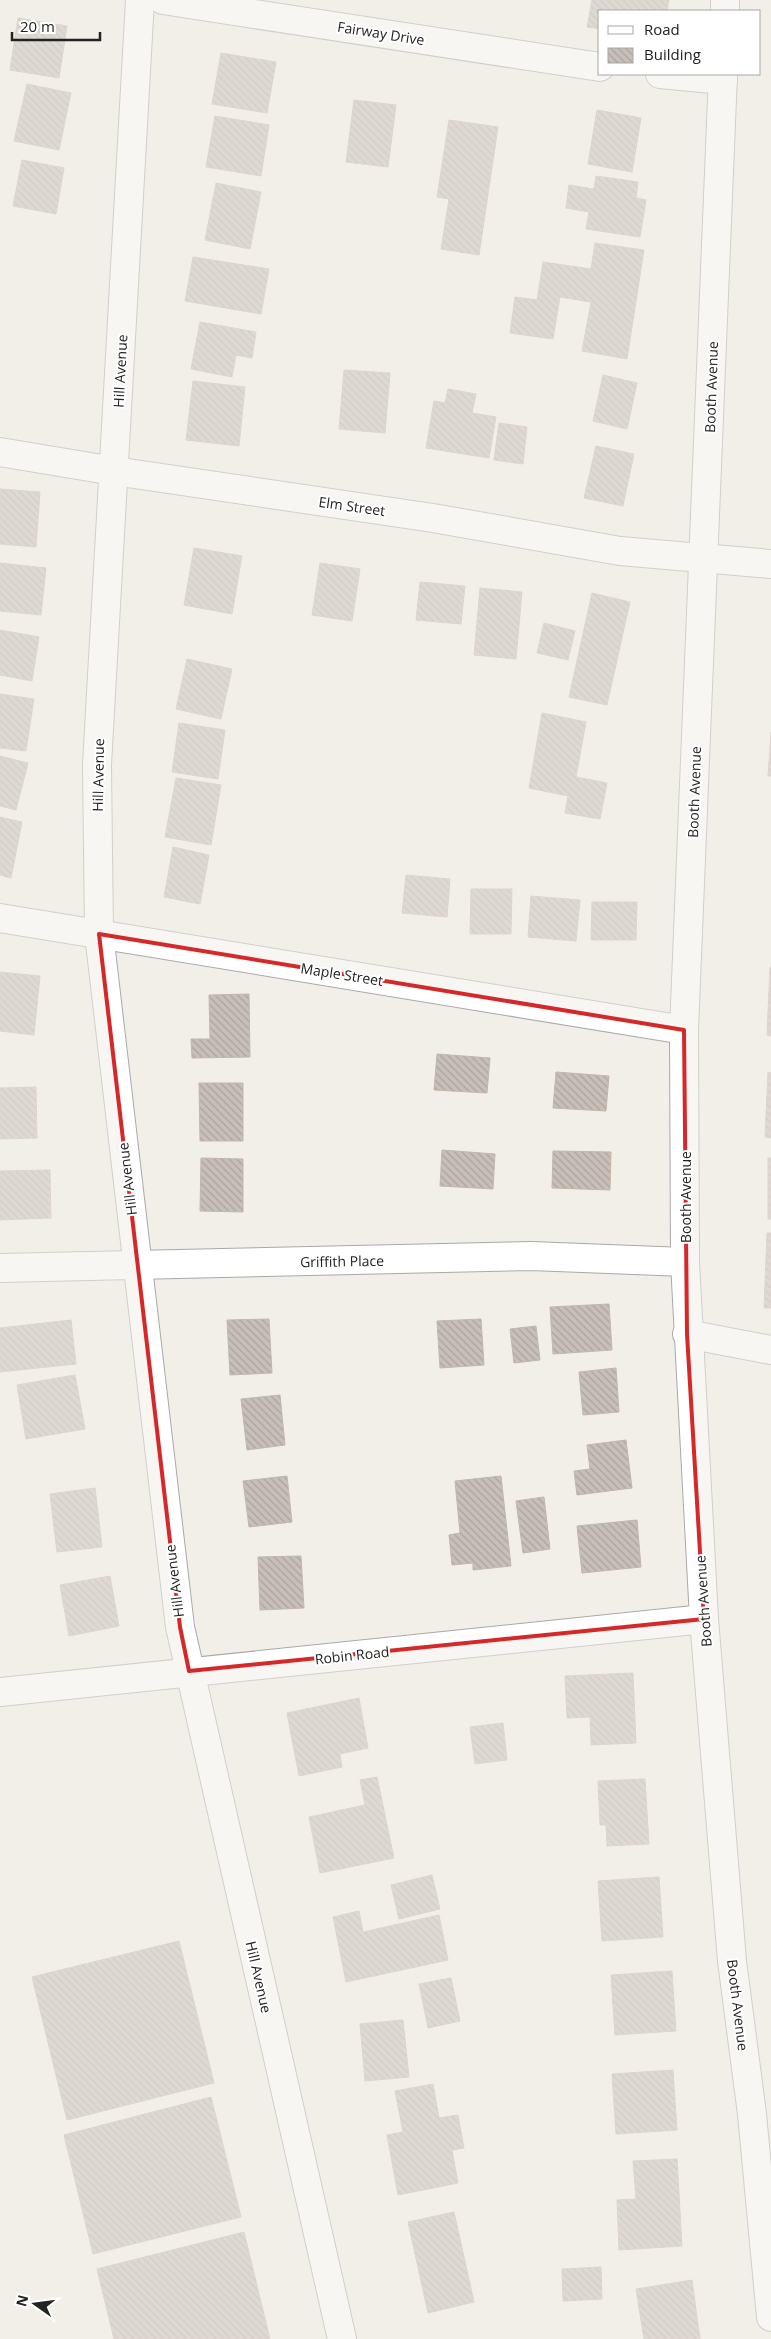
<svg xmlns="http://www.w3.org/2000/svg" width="771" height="2339" viewBox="0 0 771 2339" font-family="'Open Sans',sans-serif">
	<defs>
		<pattern id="building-back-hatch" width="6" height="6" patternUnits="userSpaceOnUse" patternTransform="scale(1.25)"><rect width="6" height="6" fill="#c7bfb8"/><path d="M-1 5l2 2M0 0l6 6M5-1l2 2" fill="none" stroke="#aba49e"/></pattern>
	</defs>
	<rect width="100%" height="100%" fill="#f2efe9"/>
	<g fill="url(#building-back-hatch)" stroke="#c4b6ab">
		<path d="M 592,0 L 669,0 L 667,11 L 600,11 L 600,29 L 587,27 Z"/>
		<path d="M 18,18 L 67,26 L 59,78 L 10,70 Z"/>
		<path d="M 221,53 L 276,62 L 267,113 L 212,104 Z"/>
		<path d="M 27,84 L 71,93 L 59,150 L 14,141 Z"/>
		<path d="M 354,100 L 396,105 L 388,167 L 346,162 Z"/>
		<path d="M 597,110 L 641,118 L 632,172 L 588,164 Z"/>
		<path d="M 215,116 L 269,125 L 261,176 L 206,167 Z"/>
		<path d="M 449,120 L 498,127 L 479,255 L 441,249 L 449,199 L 437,197 Z"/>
		<path d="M 22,160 L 64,168 L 56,214 L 13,206 Z"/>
		<path d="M 596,176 L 638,182 L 636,198 L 646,200 L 640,237 L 586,229 L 589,212 L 566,208 L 569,185 L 594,189 Z"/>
		<path d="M 216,183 L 261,192 L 250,249 L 205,240 Z"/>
		<path d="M 595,243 L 644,250 L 627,359 L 582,351 L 591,302 L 560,297 L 553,339 L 510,333 L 515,297 L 537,300 L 543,262 L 591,269 Z"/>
		<path d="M 193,257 L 269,269 L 261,314 L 185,301 Z"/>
		<path d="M 200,322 L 256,332 L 252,358 L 236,355 L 232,377 L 191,369 Z"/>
		<path d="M 344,370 L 390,373 L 385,433 L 339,429 Z"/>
		<path d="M 603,375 L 637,383 L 627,429 L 593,421 Z"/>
		<path d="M 193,381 L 245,387 L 239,446 L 186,440 Z"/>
		<path d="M 448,389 L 476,394 L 472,413 L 496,417 L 489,458 L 426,448 L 434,401 L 445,403 Z"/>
		<path d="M 499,423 L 527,427 L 523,464 L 494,460 Z"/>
		<path d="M 596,446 L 634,454 L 623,506 L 584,498 Z"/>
		<path d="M 0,489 L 40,492 L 36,547 L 0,544 Z"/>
		<path d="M 194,548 L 242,556 L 232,614 L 184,605 Z"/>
		<path d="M 0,563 L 46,568 L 41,615 L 0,611 Z"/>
		<path d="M 320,563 L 360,569 L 352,621 L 312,615 Z"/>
		<path d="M 420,582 L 465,586 L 461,624 L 416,620 Z"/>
		<path d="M 480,588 L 522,592 L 516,659 L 474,655 Z"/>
		<path d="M 592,593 L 630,602 L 607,705 L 569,697 Z"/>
		<path d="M 544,623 L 575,631 L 568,660 L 537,653 Z"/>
		<path d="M 0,630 L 39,637 L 32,681 L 0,675 Z"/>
		<path d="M 187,659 L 232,669 L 221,719 L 176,709 Z"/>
		<path d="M 0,694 L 34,699 L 26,751 L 0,748 Z"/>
		<path d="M 542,713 L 586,722 L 576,777 L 607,783 L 600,819 L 565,813 L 568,796 L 529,788 Z"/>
		<path d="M 179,723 L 225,730 L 218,779 L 172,772 Z"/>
		<path d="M 771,732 L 771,776 L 768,776 Z"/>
		<path d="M 0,756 L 28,763 L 16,810 L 0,806 Z"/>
		<path d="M 176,778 L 221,785 L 211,845 L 165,837 Z"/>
		<path d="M 0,817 L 22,822 L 11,878 L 0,875 Z"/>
		<path d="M 173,847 L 209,855 L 200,904 L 164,897 Z"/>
		<path d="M 406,875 L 450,879 L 447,917 L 402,913 Z"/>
		<path d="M 471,889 L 512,889 L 511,934 L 470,934 Z"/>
		<path d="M 531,896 L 580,900 L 576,941 L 528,937 Z"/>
		<path d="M 592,902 L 637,902 L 636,940 L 591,940 Z"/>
		<path d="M 770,967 L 771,967 L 771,1036 L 767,1035 Z"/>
		<path d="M 0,972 L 40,976 L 34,1035 L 0,1031 Z"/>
		<path d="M 249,994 L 250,1057 L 192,1058 L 191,1039 L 210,1039 L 209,995 Z"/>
		<path d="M 437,1054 L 490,1058 L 487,1093 L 434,1090 Z"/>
		<path d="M 556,1072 L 609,1076 L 606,1111 L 553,1108 Z"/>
		<path d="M 768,1072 L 771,1073 L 771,1138 L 765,1137 Z"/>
		<path d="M 199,1083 L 243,1083 L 243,1141 L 200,1141 Z"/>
		<path d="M 36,1087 L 37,1138 L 0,1139 L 0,1088 Z"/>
		<path d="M 442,1150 L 495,1154 L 493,1189 L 440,1186 Z"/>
		<path d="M 553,1151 L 611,1152 L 610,1190 L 552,1188 Z"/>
		<path d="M 201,1158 L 243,1159 L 243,1212 L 200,1211 Z"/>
		<rect x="768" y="1158" width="3" height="61"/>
		<path d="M 50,1170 L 51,1218 L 0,1220 L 0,1171 Z"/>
		<path d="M 767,1233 L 771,1233 L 771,1308 L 764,1308 Z"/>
		<path d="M 609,1304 L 612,1350 L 553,1354 L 550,1307 Z"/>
		<path d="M 269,1319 L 272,1373 L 230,1375 L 227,1320 Z"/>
		<path d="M 481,1319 L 484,1365 L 440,1368 L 437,1321 Z"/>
		<path d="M 71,1320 L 76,1364 L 0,1372 L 0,1328 Z"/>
		<path d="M 536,1326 L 540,1360 L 514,1363 L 510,1329 Z"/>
		<path d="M 616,1368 L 619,1412 L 583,1415 L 579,1372 Z"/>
		<path d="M 75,1375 L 85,1429 L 26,1439 L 17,1385 Z"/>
		<path d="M 280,1395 L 285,1445 L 247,1450 L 241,1399 Z"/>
		<path d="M 626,1440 L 632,1488 L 577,1495 L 574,1471 L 590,1469 L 587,1445 Z"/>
		<path d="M 287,1476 L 292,1522 L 249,1527 L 243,1481 Z"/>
		<path d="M 501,1476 L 511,1566 L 473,1570 L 473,1563 L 452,1565 L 449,1535 L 460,1533 L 455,1481 Z"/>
		<path d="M 95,1488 L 102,1547 L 57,1552 L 50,1494 Z"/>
		<path d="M 544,1497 L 550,1549 L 523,1553 L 516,1501 Z"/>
		<path d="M 637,1520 L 641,1567 L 582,1573 L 577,1526 Z"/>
		<path d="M 301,1556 L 304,1608 L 260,1610 L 258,1557 Z"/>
		<path d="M 110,1576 L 119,1626 L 69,1636 L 60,1585 Z"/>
		<path d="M 633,1673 L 636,1743 L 591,1745 L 590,1717 L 567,1718 L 565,1676 Z"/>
		<path d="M 359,1698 L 368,1748 L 340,1754 L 342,1767 L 299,1776 L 287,1713 Z"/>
		<path d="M 503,1723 L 507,1760 L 475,1764 L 470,1727 Z"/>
		<path d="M 377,1777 L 394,1858 L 320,1873 L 309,1817 L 365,1805 L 360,1780 Z"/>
		<path d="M 645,1779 L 649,1844 L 607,1846 L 606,1825 L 600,1825 L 598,1781 Z"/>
		<path d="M 432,1875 L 440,1909 L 399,1919 L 391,1885 Z"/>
		<path d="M 659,1877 L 663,1937 L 602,1941 L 598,1881 Z"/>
		<path d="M 359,1911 L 363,1932 L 439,1915 L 448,1960 L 346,1982 L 333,1917 Z"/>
		<path d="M 179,1941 L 214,2083 L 67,2120 L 32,1977 Z"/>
		<path d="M 672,1971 L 676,2031 L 615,2035 L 611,1975 Z"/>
		<path d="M 451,1978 L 460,2021 L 428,2028 L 419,1984 Z"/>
		<path d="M 403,2020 L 409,2077 L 365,2081 L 360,2024 Z"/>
		<path d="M 673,2070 L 677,2130 L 616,2134 L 612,2074 Z"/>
		<path d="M 433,2084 L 439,2118 L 458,2115 L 464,2148 L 452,2150 L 458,2183 L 398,2195 L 387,2135 L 403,2132 L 395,2091 Z"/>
		<path d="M 211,2097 L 241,2217 L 93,2254 L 64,2135 Z"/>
		<path d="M 677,2159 L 682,2246 L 619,2250 L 617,2200 L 636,2199 L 633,2161 Z"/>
		<path d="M 454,2212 L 474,2302 L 428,2313 L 408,2222 Z"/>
		<path d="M 244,2232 L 270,2339 L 114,2339 L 97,2269 Z"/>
		<path d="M 601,2267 L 602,2299 L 563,2301 L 562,2269 Z"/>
		<path d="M 692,2280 L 700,2339 L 644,2339 L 636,2289 Z"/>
	</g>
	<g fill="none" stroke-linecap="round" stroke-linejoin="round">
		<defs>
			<g id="minor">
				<path d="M 140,0 L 97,765 L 99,934 L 180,1627 L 342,2339"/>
				<path d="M 163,0 L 600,67"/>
				<path d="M 660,74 L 723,80"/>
				<path d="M 0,452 L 114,471 L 433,518 L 620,551 L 771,564"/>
				<path d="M 0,918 L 684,1030"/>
				<path d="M 0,1268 L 531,1256 L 685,1262"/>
				<path d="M 687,1334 L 771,1350"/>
				<path d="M 0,1692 L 704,1619"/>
			</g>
			<g id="tertiary">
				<path d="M 725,11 L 725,0"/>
				<path d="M 723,74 L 684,1030 L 685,1262 L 704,1619 L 732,1961 L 752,2114 L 771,2317"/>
			</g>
		</defs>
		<use href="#minor" stroke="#a9a9a9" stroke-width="30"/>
		<use href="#tertiary" stroke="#a9a9a9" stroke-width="30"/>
		<use href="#minor" stroke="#fff" stroke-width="28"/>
		<use href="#tertiary" stroke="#fff" stroke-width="28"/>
	</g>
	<path d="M0 0H771V2339H0ZM 99,934 L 684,1030 L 687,1334 L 704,1619 L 189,1671 L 180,1627 Z" fill="#f2efe9" fill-opacity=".55" fill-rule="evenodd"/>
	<path fill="none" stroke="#d62828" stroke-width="4" stroke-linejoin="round" d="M 99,934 L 684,1030 L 687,1334 L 704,1619 L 189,1671 L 180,1627 Z"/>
	<g text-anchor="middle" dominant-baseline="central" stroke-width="4" stroke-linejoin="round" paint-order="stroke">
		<g font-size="14" fill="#222" stroke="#fff">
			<text transform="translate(381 33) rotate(9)">Fairway Drive</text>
			<text transform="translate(120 371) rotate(-87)">Hill Avenue</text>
			<text transform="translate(711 387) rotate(-88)">Booth Avenue</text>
			<text transform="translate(352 506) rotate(8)">Elm Street</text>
			<text transform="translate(98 775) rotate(-89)">Hill Avenue</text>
			<text transform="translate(694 792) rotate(-88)">Booth Avenue</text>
			<text transform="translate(342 974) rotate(9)">Maple Street</text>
			<text transform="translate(127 1179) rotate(-97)">Hill Avenue</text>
			<text transform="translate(685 1197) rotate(-90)">Booth Avenue</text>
			<text transform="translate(342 1261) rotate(-1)">Griffith Place</text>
			<text transform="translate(174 1581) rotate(-97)">Hill Avenue</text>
			<text transform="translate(703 1601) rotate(-94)">Booth Avenue</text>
			<text transform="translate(352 1655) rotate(-6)">Robin Road</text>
			<text transform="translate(259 1977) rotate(77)">Hill Avenue</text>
			<text transform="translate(738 2005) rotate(83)">Booth Avenue</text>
		</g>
	</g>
	<rect x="598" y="10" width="162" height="65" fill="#ffffff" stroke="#a7a7a7"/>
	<rect x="608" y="26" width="25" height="8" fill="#ffffff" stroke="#a7a7a7"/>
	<text x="644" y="35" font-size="15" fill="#222222">Road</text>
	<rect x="608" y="48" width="25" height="15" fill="url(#building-back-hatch)" stroke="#a7a7a7"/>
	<text x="644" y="60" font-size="15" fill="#222222">Building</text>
	<g transform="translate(35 2304) rotate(284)" stroke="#ffffff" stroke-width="4" paint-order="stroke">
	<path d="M0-4L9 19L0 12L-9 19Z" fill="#222222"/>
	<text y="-8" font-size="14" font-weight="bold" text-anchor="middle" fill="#222222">N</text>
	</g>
	<path d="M12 32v8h88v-8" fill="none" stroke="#222222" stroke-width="2.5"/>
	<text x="20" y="32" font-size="15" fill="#222222" stroke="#ffffff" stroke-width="4" paint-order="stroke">20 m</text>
</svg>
